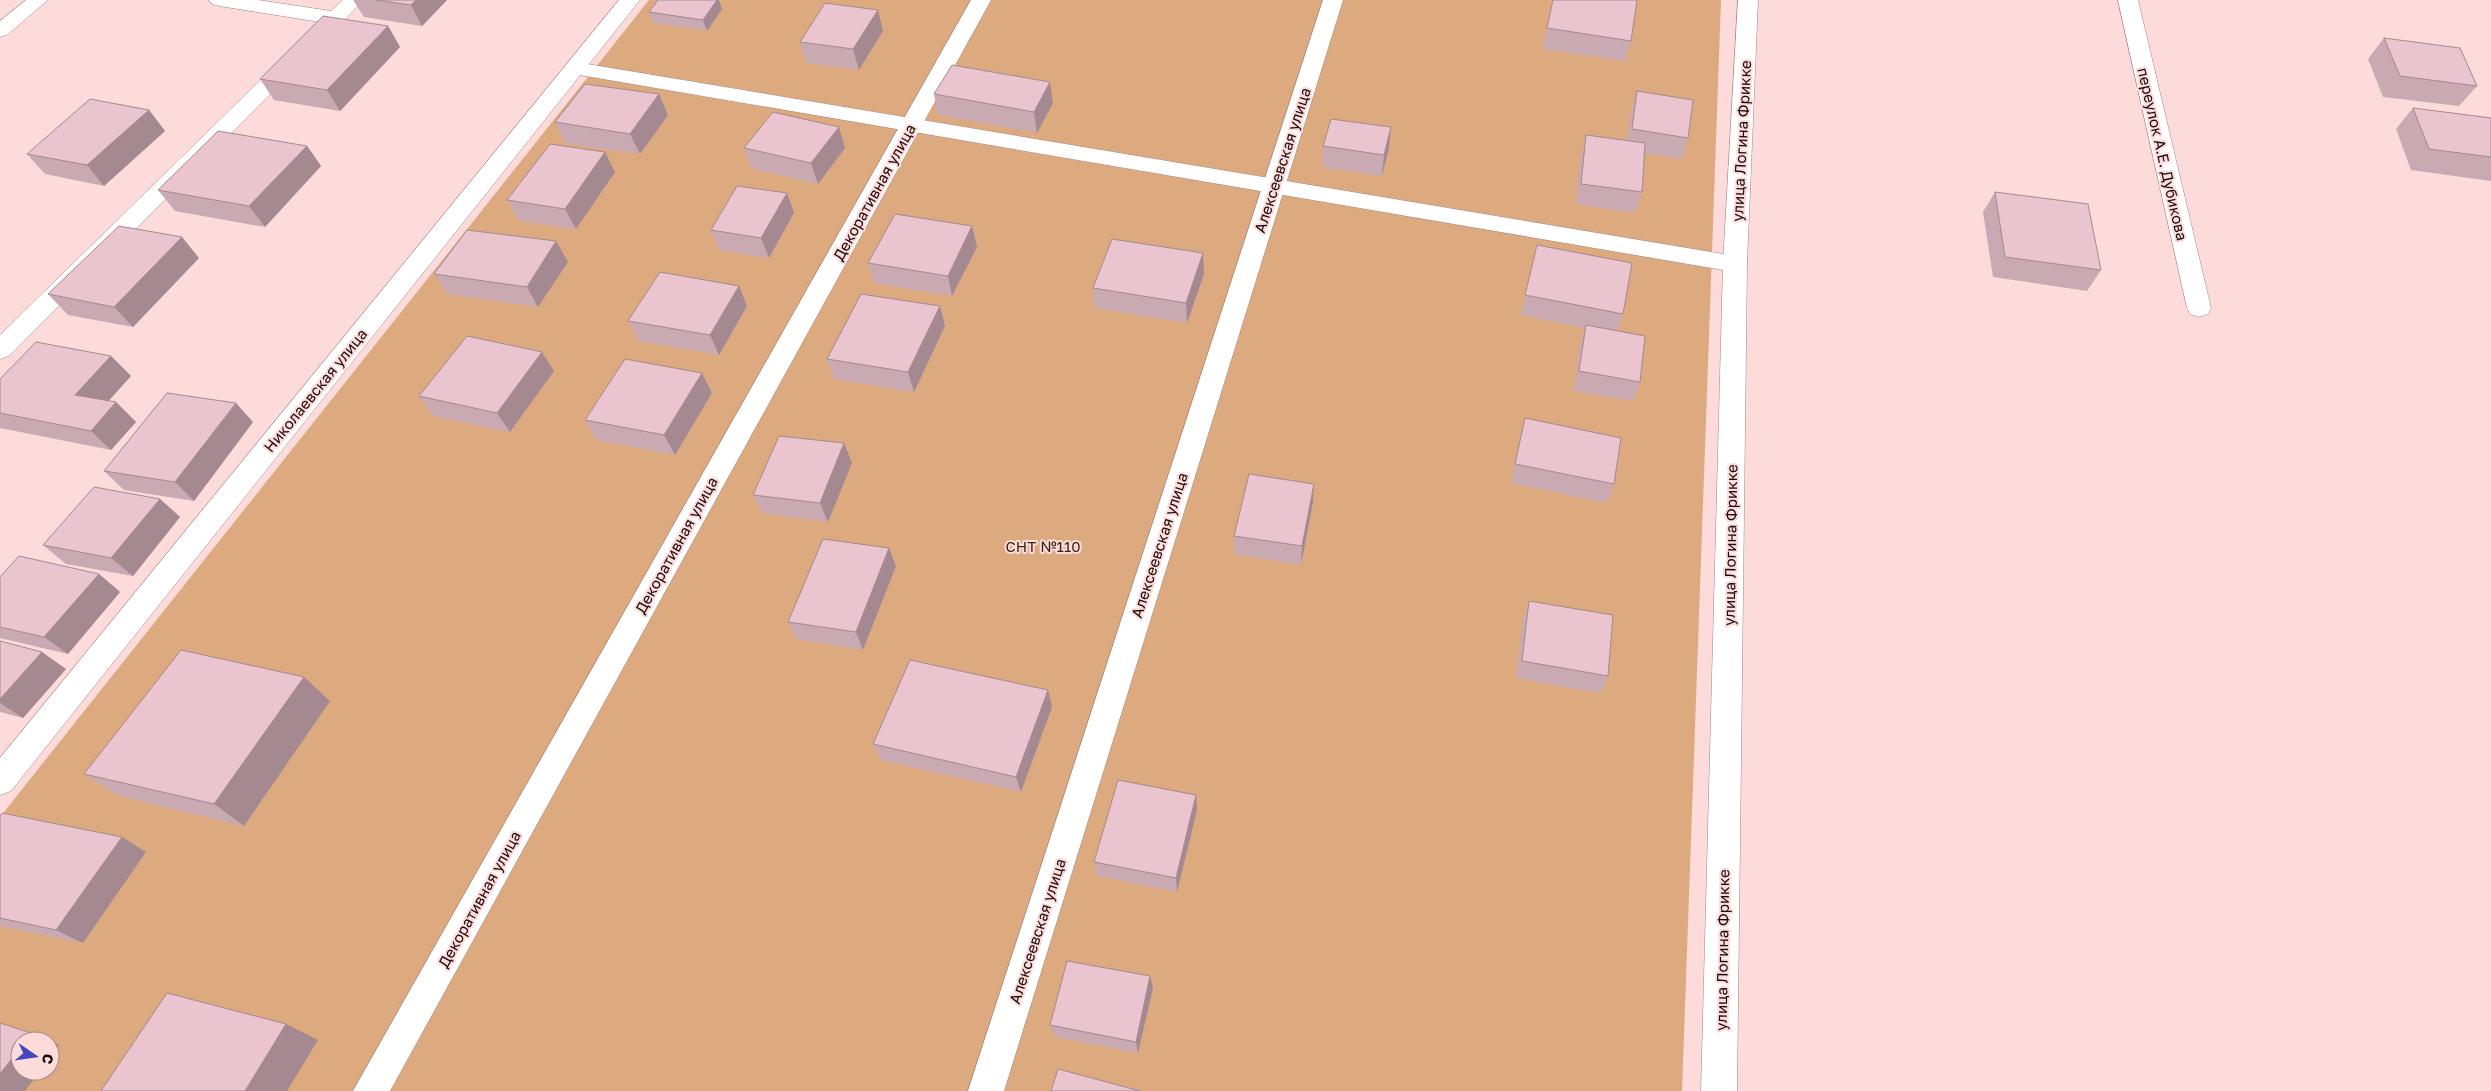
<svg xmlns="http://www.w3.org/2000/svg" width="2491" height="1091" viewBox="0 0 2491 1091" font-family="'Golos Text',sans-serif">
	<rect width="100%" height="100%" fill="#fcdbda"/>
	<path fill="#dcaa7e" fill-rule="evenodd" d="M 649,0 L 1721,0 L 1682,1091 L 0,1091 L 0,817 ZM 20,1041 L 50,1041 L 50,1071 L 20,1071 Z"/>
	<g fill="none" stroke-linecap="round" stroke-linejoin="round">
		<defs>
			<path id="lane" d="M 575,62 L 1735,256 L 1743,258 L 1747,264 L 1743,270 L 1735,272 L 568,73 L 565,68 L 568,63 Z"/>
			<g id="street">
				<path d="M 26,0 L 48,0 L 7,35 L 0,37 L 0,21 Z"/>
				<path d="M 209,0 L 258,0 L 331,11 L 343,0 L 364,0 L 9,356 L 0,359 L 0,335 L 320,22 L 219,6 L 212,4 Z"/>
				<path d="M 619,0 L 640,0 L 11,791 L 0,795 L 0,758 Z"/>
				<path d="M 971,0 L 991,0 L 390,1091 L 353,1091 Z"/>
				<path d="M 1323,0 L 1343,0 L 1004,1091 L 968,1091 Z"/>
				<path d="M 1738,0 L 1758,0 L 1747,264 L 1737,1091 L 1701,1091 L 1723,264 Z"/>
				<path d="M 2118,0 L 2138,0 L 2211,308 L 2208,314 L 2199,317 L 2190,314 L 2187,308 Z"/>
			</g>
		</defs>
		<use href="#lane" stroke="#a78382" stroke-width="1"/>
		<use href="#street" stroke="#a78382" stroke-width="1"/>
		<use href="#lane" fill="#fff" fill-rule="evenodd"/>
		<use href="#street" fill="#fff" fill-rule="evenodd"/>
	</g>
	<g fill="#c9a9b2">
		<path d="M 353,0 L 447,0 L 422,26 L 364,17 Z"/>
		<path d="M 658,0 L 719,0 L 722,9 L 707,31 L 653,23 L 649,12 Z"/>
		<path d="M 1553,0 L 1631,41 L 1625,61 L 1543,49 Z"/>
		<path d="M 388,26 L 400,47 L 340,111 L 274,100 L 260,79 Z"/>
		<path d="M 883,31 L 859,70 L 806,63 L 800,42 Z"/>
		<path d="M 2384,38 L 2477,86 L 2459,106 L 2383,97 L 2368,59 Z"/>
		<path d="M 1637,91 L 1688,138 L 1682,159 L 1644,153 L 1642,192 L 1635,213 L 1576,204 L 1581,156 L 1586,135 L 1627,140 L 1631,112 Z"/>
		<path d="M 659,94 L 668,115 L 640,154 L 565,143 L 555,122 Z"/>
		<path d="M 934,94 L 1053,103 L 1037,133 L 938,115 Z"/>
		<path d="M 2413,108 L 2491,118 L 2491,181 L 2411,170 L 2396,129 Z"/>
		<path d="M 149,110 L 165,131 L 104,186 L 45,174 L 27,154 Z"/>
		<path d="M 307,146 L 321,166 L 265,227 L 175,211 L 158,190 Z"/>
		<path d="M 1323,146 L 1389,148 L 1382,176 L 1322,167 Z"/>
		<path d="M 744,148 L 845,148 L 818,184 L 751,168 Z"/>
		<path d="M 615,172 L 576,229 L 519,221 L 507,200 Z"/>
		<path d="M 1995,192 L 2101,270 L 2087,291 L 1993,277 L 1983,212 Z"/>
		<path d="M 787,193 L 794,213 L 769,258 L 719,250 L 711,230 Z"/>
		<path d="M 972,226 L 977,247 L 952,296 L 874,283 L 868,263 Z"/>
		<path d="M 556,241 L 568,262 L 538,307 L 448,294 L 434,274 Z"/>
		<path d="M 1537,245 L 1623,314 L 1617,331 L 1640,382 L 1633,401 L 1574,391 L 1580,345 L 1585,328 L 1521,315 Z"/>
		<path d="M 1203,253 L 1204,274 L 1187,323 L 1095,308 L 1093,288 Z"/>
		<path d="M 199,258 L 133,327 L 68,315 L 48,294 Z"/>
		<path d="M 747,306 L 719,355 L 639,341 L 628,321 Z"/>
		<path d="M 940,306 L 945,326 L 914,392 L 834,379 L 827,359 Z"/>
		<path d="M 111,356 L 131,376 L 108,401 L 116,402 L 136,422 L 111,450 L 0,428 L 0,379 Z"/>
		<path d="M 554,371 L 510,432 L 433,416 L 419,396 Z"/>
		<path d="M 702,373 L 712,393 L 675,455 L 596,440 L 585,420 Z"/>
		<path d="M 1525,418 L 1614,484 L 1607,503 L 1511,483 L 1520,438 Z"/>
		<path d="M 253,422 L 194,501 L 124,490 L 104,471 Z"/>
		<path d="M 852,463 L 828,522 L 762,513 L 753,495 Z"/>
		<path d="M 160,499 L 180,517 L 133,576 L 66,564 L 43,545 Z"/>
		<path d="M 1313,502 L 1301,565 L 1234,554 L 1234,536 Z"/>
		<path d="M 896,566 L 863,650 L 797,639 L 788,622 Z"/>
		<path d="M 99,574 L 120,592 L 68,654 L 0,638 L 0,577 Z"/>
		<path d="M 1529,601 L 1608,676 L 1601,693 L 1516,678 L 1523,619 Z"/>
		<path d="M 0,641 L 66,669 L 23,718 L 0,712 Z"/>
		<path d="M 304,677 L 330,701 L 244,826 L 119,796 L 84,774 Z"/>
		<path d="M 1052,707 L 1021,792 L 881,760 L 873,744 Z"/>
		<path d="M 1197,810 L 1177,892 L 1097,876 L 1094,862 Z"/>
		<path d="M 0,816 L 146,852 L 83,943 L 0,926 Z"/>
		<path d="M 1150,976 L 1153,988 L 1138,1053 L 1055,1037 L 1050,1025 Z"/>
	</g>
	<g fill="#a48991">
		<path d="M 416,0 L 447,0 L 422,26 L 411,5 Z"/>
		<path d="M 717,0 L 719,0 L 722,9 L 707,31 L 703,20 Z"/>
		<path d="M 878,10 L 883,31 L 859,70 L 853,49 Z"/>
		<path d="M 388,26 L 400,47 L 340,111 L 327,90 Z"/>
		<path d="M 1050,82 L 1053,103 L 1037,133 L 1034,112 Z"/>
		<path d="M 659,94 L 668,115 L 640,154 L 630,134 Z"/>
		<path d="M 149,110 L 165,131 L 104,186 L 87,165 Z"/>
		<path d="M 839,127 L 845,148 L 818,184 L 811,163 Z"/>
		<path d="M 1391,127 L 1389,148 L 1382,176 L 1384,155 Z"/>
		<path d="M 307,146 L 321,166 L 265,227 L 249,206 Z"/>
		<path d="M 605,152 L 615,172 L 576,229 L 565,209 Z"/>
		<path d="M 787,193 L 794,213 L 769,258 L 761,238 Z"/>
		<path d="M 972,226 L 977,247 L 952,296 L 948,276 Z"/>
		<path d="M 182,237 L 199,258 L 133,327 L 114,307 Z"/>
		<path d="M 556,241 L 568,262 L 538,307 L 527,287 Z"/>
		<path d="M 1203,253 L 1204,274 L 1187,323 L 1186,303 Z"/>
		<path d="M 739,286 L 747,306 L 719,355 L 710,335 Z"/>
		<path d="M 940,306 L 945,326 L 914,392 L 908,372 Z"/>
		<path d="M 542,352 L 554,371 L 510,432 L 497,413 Z"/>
		<path d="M 111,356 L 131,376 L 96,415 L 75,395 Z"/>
		<path d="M 702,373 L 712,393 L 675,455 L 664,435 Z"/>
		<path d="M 116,402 L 136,422 L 111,450 L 91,431 Z"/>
		<path d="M 236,403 L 253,422 L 194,501 L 175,482 Z"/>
		<path d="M 844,443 L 852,463 L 828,522 L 820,503 Z"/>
		<path d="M 1314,484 L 1313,502 L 1301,565 L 1302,546 Z"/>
		<path d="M 160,499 L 180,517 L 133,576 L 111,558 Z"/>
		<path d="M 889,548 L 896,566 L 863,650 L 856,632 Z"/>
		<path d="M 99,574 L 120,592 L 68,654 L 44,637 Z"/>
		<path d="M 42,652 L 66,669 L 23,718 L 0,703 L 0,699 Z"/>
		<path d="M 304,677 L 330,701 L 244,826 L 214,804 Z"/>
		<path d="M 1048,690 L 1052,707 L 1021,792 L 1016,777 Z"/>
		<path d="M 1196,795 L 1197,810 L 1177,892 L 1176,878 Z"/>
		<path d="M 122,837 L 146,852 L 83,943 L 56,930 Z"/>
		<path d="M 1150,976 L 1153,988 L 1138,1053 L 1136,1042 Z"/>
		<path d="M 286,1024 L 318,1040 L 287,1091 L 245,1091 Z"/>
		<path d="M 31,1033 L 59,1045 L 50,1057 L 50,1041 L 25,1041 Z"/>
		<path d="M 20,1048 L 20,1071 L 40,1071 L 25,1091 L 0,1091 L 0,1074 Z"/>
	</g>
	<g fill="#eac4cf" stroke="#a48991">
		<path d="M 375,0 L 416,0 L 411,5 Z"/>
		<path d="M 658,0 L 717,0 L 703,20 L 649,12 Z"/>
		<path d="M 1553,0 L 1637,0 L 1631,41 L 1547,28 Z"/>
		<path d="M 825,3 L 878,10 L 853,49 L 800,42 Z"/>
		<path d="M 323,16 L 388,26 L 327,90 L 260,79 Z"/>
		<path d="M 2384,38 L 2460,48 L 2477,86 L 2400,76 Z"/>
		<path d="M 952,65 L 1050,82 L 1034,112 L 934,94 Z"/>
		<path d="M 585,84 L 659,94 L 630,134 L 555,122 Z"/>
		<path d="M 1637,91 L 1693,100 L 1688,138 L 1632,129 Z"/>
		<path d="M 90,99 L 149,110 L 87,165 L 27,154 Z"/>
		<path d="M 2413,108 L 2491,118 L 2491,157 L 2429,149 Z"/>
		<path d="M 773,112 L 839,127 L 811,163 L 744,148 Z"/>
		<path d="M 1331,119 L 1391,127 L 1384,155 L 1323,146 Z"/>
		<path d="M 218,131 L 307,146 L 249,206 L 158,190 Z"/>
		<path d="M 1586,135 L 1645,143 L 1642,192 L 1581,184 Z"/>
		<path d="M 550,144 L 605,152 L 565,209 L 507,200 Z"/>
		<path d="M 737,186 L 787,193 L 761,238 L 711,230 Z"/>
		<path d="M 1995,192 L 2088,204 L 2101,270 L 2005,257 Z"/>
		<path d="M 895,214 L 972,226 L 948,276 L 868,263 Z"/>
		<path d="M 119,226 L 182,237 L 114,307 L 48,294 Z"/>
		<path d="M 467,230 L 556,241 L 527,287 L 434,274 Z"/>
		<path d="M 1112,239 L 1203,253 L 1186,303 L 1093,288 Z"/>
		<path d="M 1537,245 L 1632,263 L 1623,314 L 1525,295 Z"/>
		<path d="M 660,272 L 739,286 L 710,335 L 628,321 Z"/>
		<path d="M 861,294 L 940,306 L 908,372 L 827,359 Z"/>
		<path d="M 1586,325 L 1645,336 L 1640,382 L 1579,371 Z"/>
		<path d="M 467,336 L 542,352 L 497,413 L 419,396 Z"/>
		<path d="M 36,342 L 111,356 L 75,395 L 116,402 L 91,431 L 0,413 L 0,379 Z"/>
		<path d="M 625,359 L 702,373 L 664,435 L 585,420 Z"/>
		<path d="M 167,393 L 236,403 L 175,482 L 104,471 Z"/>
		<path d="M 1525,418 L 1621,438 L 1614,484 L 1515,464 Z"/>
		<path d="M 779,436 L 844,443 L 820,503 L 753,495 Z"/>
		<path d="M 1249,474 L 1314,484 L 1302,546 L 1234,536 Z"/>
		<path d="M 94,487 L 160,499 L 111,558 L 43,545 Z"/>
		<path d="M 823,539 L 889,548 L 856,632 L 788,622 Z"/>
		<path d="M 19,556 L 99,574 L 44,637 L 0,627 L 0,577 Z"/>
		<path d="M 1529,601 L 1613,615 L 1608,676 L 1522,661 Z"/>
		<path d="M 0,641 L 42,652 L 0,699 Z"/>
		<path d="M 181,650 L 304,677 L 214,804 L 84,774 Z"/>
		<path d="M 910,660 L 1048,690 L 1016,777 L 873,744 Z"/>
		<path d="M 1118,780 L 1196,795 L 1176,878 L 1094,862 Z"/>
		<path d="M 2,813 L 122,837 L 56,930 L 0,918 L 0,816 Z"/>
		<path d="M 1067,961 L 1150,976 L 1136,1042 L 1050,1025 Z"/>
		<path d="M 167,993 L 286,1024 L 245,1091 L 101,1091 Z"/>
		<path d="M 0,1023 L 31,1033 L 25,1041 L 20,1041 L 20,1048 L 0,1074 Z"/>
		<path d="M 1058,1069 L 1140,1091 L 1051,1091 Z"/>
	</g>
	<g text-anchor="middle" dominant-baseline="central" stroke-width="4" stroke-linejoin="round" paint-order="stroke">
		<g font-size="15" fill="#190c0c" stroke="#fcdbda">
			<text transform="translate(1741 141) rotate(-87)">улица Логина Фрикке</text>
			<text transform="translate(2163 154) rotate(77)">переулок А.Е. Дубикова</text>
			<text transform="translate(1282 160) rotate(-72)">Алексеевская улица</text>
			<text transform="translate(874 192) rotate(-61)">Декоративная улица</text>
			<text transform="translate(315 390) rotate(-51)">Николаевская улица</text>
			<text transform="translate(676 545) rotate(-61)">Декоративная улица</text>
			<text transform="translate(1159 545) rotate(-72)">Алексеевская улица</text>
			<text transform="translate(1730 545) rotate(-89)">улица Логина Фрикке</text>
			<text transform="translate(479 899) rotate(-61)">Декоративная улица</text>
			<text transform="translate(1037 931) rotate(-72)">Алексеевская улица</text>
			<text transform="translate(1722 950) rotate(-89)">улица Логина Фрикке</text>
		</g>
		<g font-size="15" fill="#3c250e" stroke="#fcdbda">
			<text x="1043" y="546">СНТ №110</text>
		</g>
	</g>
	<g transform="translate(35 1056) rotate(103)"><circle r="24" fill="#fcdbda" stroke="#a18888"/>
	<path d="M0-4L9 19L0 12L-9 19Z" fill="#4247bb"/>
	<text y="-8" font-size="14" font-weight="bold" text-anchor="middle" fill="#190c0c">С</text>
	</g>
</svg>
